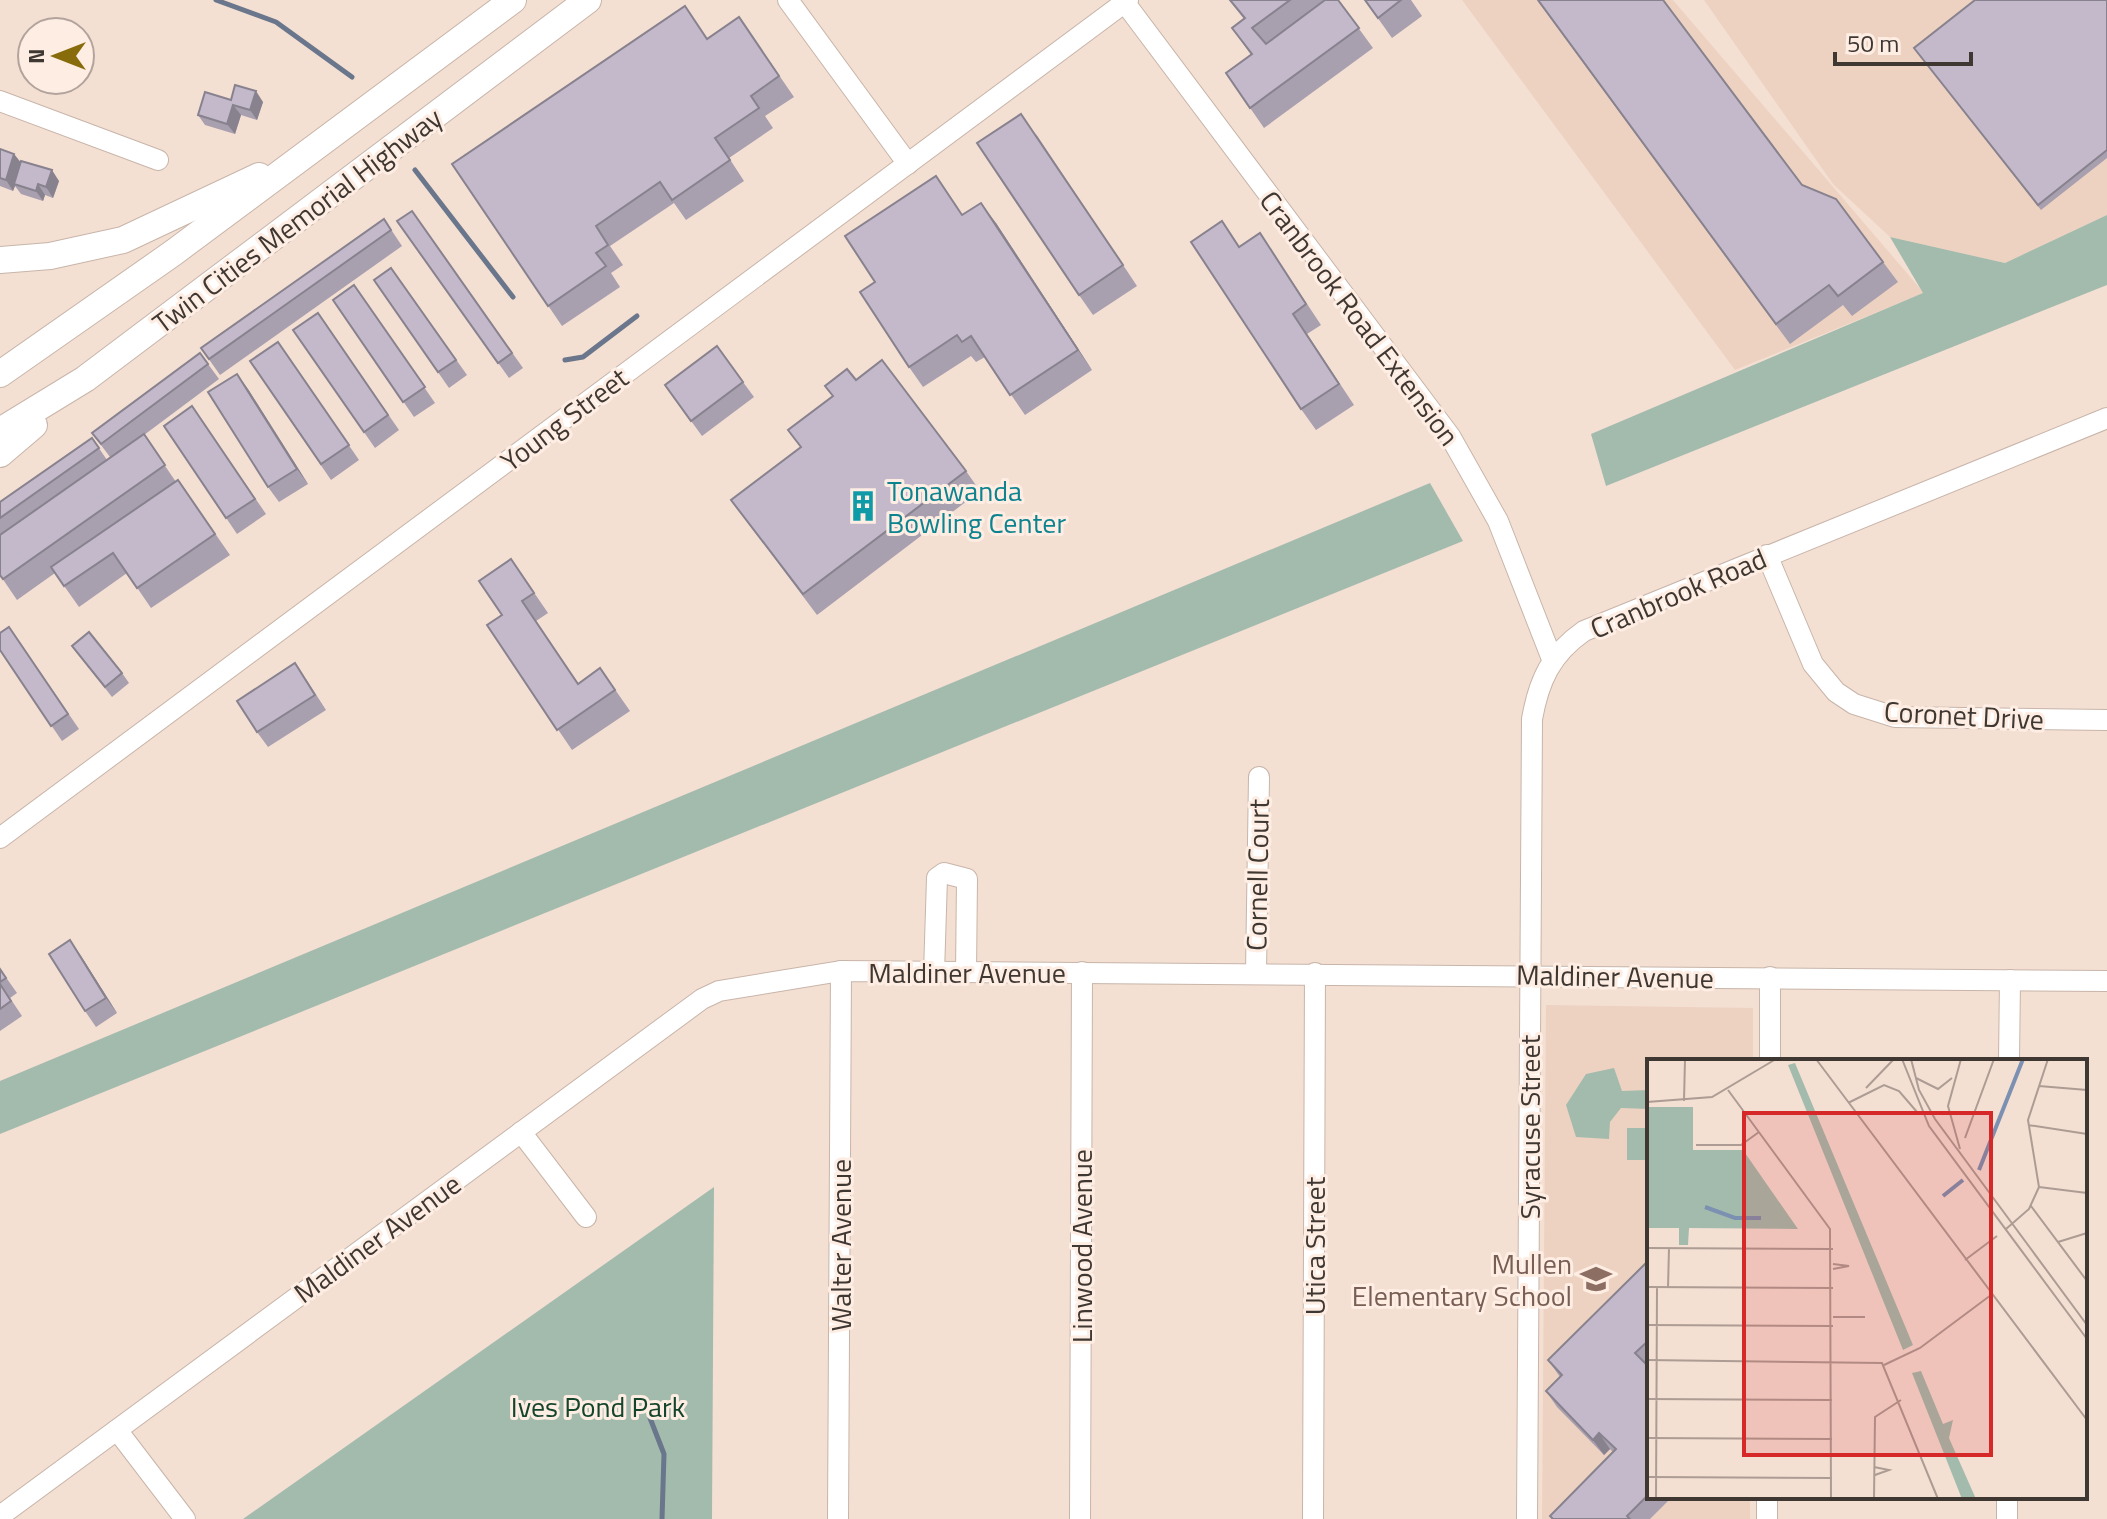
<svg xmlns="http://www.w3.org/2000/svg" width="2107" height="1519" viewBox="0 0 2107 1519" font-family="'Titillium Web',sans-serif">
	<rect width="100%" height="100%" fill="#f4dfd3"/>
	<g fill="#edd2c1">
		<path d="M 1462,0 L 1673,0 L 1924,293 L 1735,370 Z"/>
		<path d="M 1704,0 L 2107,0 L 2107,215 L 2005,263 L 1890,237 L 1833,184 Z"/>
		<path d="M 1546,1005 L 1753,1008 L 1753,1061 L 1649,1061 L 1649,1497 L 1750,1497 L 1750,1519 L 1542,1519 Z"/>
	</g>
	<g fill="#a3bbad">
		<path d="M 2107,215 L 2107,285 L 1606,486 L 1591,434 L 1923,293 L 1890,237 L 2005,263 Z"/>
		<path d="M 1430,483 L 1463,541 L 0,1134 L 0,1081 Z"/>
		<path d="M 1614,1068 L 1622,1091 L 1649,1090 L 1649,1109 L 1621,1108 L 1610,1122 L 1609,1139 L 1576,1137 L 1566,1105 L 1586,1074 Z"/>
		<rect x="1627" y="1128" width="22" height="32"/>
		<path d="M 714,1187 L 712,1519 L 243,1519 Z"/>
	</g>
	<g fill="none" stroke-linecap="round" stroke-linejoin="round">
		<g stroke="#6a768b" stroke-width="5">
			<path d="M 216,0 L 276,22 L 352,77"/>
			<path d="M 415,170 L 513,297"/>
			<path d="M 565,360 L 583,357 L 637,316"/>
			<path d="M 650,1418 L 664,1454 L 662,1519"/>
		</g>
		<defs>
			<g id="minor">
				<path d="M 788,0 L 908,164"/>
				<path d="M 1125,3 L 1450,436 L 1498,521 L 1552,659"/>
				<path d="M 0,101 L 158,160"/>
				<path d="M 1767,555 L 1813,664 L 1836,692 L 1854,704 L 1895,717 L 2107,720"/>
				<path d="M 0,838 L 1128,0"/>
				<path d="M 1256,972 L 1259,777"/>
				<path d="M 934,973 L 937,878 L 944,873 L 967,879 L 966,973"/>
				<path d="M 1770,1061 L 1770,977"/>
				<path d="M 2009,1061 L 2010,980"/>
				<path d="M 521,1132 L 586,1217"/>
				<path d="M 117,1430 L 185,1519"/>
				<path d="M 0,1516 L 702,999 L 719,991 L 841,971 L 2107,981"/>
				<path d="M 838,1519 L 841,971"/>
				<path d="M 1080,1519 L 1082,972"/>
				<path d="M 1313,1519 L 1315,973"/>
				<path d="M 1527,1519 L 1532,719 C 1539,680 1551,654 1584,631 L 2107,418"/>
				<path d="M 1767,1519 L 1767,1497"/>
				<path d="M 2007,1519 L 2007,1497"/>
			</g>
			<g id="major">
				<path d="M 0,260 L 50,256 L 123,240 L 259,176"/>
				<path d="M 0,374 L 173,253 L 513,0"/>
				<path d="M 0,431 L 85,379 L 588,0"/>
				<path d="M 0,454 L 34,425"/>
			</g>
		</defs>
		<use href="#minor" stroke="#c8b5a9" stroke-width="22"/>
		<use href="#major" stroke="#c8b5a9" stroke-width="28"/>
		<use href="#minor" stroke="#fff" stroke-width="20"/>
		<use href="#major" stroke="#fff" stroke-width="26"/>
	</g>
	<g fill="#a89faf">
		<path d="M 1229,0 L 1338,0 L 1373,48 L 1264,128 L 1226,73 L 1251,55 L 1232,28 L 1244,19 Z"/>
		<path d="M 1365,0 L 1411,0 L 1422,16 L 1392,38 Z"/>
		<path d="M 1537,0 L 1802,185 L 1883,262 L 1898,282 L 1852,316 L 1843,305 L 1790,344 Z"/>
		<path d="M 2107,0 L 2107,158 L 2041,210 L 1914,48 Z"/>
		<path d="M 739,17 L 794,97 L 765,116 L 773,128 L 729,158 L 744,181 L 686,220 L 674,203 L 610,246 L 623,265 L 611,273 L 620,287 L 562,326 L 452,164 L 707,38 Z"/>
		<path d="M 231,100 L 263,102 L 257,120 L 241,115 L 235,134 L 205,125 L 198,115 Z"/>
		<path d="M 1036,134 L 1137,286 L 1093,315 L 1079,295 Z"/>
		<path d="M 0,149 L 14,154 L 20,162 L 59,181 L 53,198 L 45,195 L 43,201 L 21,194 L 15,186 L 13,191 L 0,186 Z"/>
		<path d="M 412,211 L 523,368 L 509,378 L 397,221 Z"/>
		<path d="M 963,215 L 996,223 L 1092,370 L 1025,415 L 985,357 L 976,362 L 971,356 L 923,387 L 909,367 L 875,282 Z"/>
		<path d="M 384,219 L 402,246 L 220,375 L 201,348 Z"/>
		<path d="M 1240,246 L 1274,254 L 1321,325 L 1307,334 L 1354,405 L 1316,430 L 1301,409 Z"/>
		<path d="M 391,268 L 467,375 L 449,388 L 374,280 Z"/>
		<path d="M 354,285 L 435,403 L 414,417 L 333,300 Z"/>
		<path d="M 318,313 L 399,430 L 375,448 L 293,330 Z"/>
		<path d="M 278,342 L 359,460 L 331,480 L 250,361 Z"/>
		<path d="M 200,353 L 219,379 L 144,435 L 176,482 L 178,480 L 230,555 L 151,608 L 127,573 L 79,607 L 55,573 L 17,600 L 0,575 L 0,502 L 92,438 L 107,460 L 110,457 L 92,433 Z"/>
		<path d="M 856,380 L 966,471 L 980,491 L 817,615 L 731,500 L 800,448 Z"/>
		<path d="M 743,382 L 754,397 L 702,436 L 665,385 Z"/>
		<path d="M 248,389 L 308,484 L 279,502 L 268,487 Z"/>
		<path d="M 192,406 L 266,514 L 237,534 L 164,426 Z"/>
		<path d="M 511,559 L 548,613 L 536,621 L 578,684 L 600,668 L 630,711 L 572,750 L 487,625 L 502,615 Z"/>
		<path d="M 9,627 L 79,729 L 62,741 L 0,650 Z"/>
		<path d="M 72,646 L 122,673 L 129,683 L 112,697 Z"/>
		<path d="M 306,679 L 326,710 L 268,747 L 257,732 Z"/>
		<path d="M 81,956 L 117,1013 L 96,1027 L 85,1011 Z"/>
		<path d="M 0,969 L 17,993 L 10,998 L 22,1016 L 0,1031 Z"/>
		<path d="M 1649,1260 L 1649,1497 L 1672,1497 L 1650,1519 L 1552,1519 L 1550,1516 L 1613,1452 L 1610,1449 L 1604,1455 L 1557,1407 L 1546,1391 L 1560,1377 L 1548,1360 Z"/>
	</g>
	<g fill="#88828e">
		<path d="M 256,91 L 263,102 L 257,120 L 250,110 Z"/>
		<path d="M 233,105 L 241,115 L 235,134 L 227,124 Z"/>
		<path d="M 14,154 L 22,164 L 14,184 L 15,186 L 13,191 L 6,180 Z"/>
		<path d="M 52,170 L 59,181 L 53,198 L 46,187 Z"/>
		<path d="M 38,184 L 45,195 L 43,201 L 36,191 Z"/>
		<path d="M 981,203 L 996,223 L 1092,370 L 1078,350 Z"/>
		<path d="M 237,374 L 248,389 L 308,484 L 297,469 Z"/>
		<path d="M 70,940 L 81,956 L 117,1013 L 106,998 Z"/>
		<path d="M 1599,1433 L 1610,1449 L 1604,1455 L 1593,1440 Z"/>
	</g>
	<g fill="#c3b9cb" stroke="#88828e" stroke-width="2">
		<path d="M 1230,0 L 1290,0 L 1252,28 L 1266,44 L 1325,0 L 1338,0 L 1359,28 L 1250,108 L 1226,73 L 1252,54 L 1232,28 L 1245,18 Z"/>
		<path d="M 1365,0 L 1401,0 L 1378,18 Z"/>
		<path d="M 1538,0 L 1663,0 L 1802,185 L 1836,199 L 1883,262 L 1838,296 L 1829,285 L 1776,324 Z"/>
		<path d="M 1975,0 L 2107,0 L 2107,150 L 2038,205 L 1914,48 Z"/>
		<path d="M 685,6 L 707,39 L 739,17 L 779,76 L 751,96 L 759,108 L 715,138 L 730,160 L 672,200 L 660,182 L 596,226 L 608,245 L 596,253 L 606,266 L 548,306 L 452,164 Z"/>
		<path d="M 235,85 L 256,91 L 250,110 L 233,105 L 227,124 L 198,115 L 205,92 L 231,100 Z"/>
		<path d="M 1021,114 L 1123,265 L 1079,295 L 977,143 Z"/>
		<path d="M 0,149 L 14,154 L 6,180 L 0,178 Z"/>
		<path d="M 21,161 L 52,170 L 46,187 L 38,184 L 36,191 L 14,184 Z"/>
		<path d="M 936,176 L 962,215 L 981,203 L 1078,350 L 1010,395 L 971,336 L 962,342 L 957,335 L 909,367 L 860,292 L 875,282 L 845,236 Z"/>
		<path d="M 412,211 L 512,353 L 498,363 L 397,221 Z"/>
		<path d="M 384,219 L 391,230 L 209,359 L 201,348 Z"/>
		<path d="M 1222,221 L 1239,247 L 1260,233 L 1306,304 L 1293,314 L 1339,384 L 1301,409 L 1191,242 Z"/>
		<path d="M 391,268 L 456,360 L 438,372 L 374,280 Z"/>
		<path d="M 354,285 L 425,387 L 403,402 L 333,300 Z"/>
		<path d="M 318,313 L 388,415 L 364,432 L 293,330 Z"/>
		<path d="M 278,342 L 349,445 L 321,464 L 250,361 Z"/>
		<path d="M 717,346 L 743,382 L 691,421 L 665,385 Z"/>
		<path d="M 200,353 L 208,364 L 101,444 L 92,433 Z"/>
		<path d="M 882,360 L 966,471 L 803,594 L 731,500 L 801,447 L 788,430 L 833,396 L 825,386 L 847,369 L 856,380 Z"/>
		<path d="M 237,374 L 297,469 L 268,487 L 208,392 Z"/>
		<path d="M 192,406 L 255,499 L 226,518 L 164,426 Z"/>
		<path d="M 144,434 L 165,465 L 3,579 L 0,575 L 0,535 Z"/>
		<path d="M 92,438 L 99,448 L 0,518 L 0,502 Z"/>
		<path d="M 178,480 L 215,534 L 137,588 L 113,553 L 64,586 L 51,567 Z"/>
		<path d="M 511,559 L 534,593 L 522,601 L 578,684 L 600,668 L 615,690 L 557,730 L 487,625 L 502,615 L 479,581 Z"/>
		<path d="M 9,627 L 68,714 L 51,726 L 0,650 L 0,633 Z"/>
		<path d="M 89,632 L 122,673 L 105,687 L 72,646 Z"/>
		<path d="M 295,663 L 315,695 L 257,732 L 237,701 Z"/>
		<path d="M 70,940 L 106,998 L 85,1011 L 49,954 Z"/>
		<path d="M 0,969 L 6,978 L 0,982 Z"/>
		<path d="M 0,984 L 11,1001 L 0,1009 Z"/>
		<path d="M 1649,1260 L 1649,1340 L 1635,1353 L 1649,1367 L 1649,1494 L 1627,1516 L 1630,1519 L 1553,1519 L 1550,1516 L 1616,1449 L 1599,1433 L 1593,1440 L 1546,1391 L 1562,1375 L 1548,1360 Z"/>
	</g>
	<defs>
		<symbol id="building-bare" viewBox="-9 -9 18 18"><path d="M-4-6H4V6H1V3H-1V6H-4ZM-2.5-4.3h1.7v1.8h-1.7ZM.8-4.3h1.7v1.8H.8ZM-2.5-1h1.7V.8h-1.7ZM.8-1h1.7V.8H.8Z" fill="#0f9aa8" stroke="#feede3" stroke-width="2.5" paint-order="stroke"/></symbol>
		<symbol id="school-bare" viewBox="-9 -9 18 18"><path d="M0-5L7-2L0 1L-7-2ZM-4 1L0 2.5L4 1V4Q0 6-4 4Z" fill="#8d6e63" stroke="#feede3" stroke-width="2.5" paint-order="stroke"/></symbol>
	</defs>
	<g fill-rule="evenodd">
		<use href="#building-bare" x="841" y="484" width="44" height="44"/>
		<use href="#school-bare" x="1574" y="1257" width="44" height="44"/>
	</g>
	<g text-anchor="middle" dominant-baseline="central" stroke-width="6" stroke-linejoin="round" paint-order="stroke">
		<g font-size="28" fill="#3f3732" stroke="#feede3">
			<text transform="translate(297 220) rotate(-37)">Twin Cities Memorial Highway</text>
			<text transform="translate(1360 318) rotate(53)">Cranbrook Road Extension</text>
			<text transform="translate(564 419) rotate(-37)">Young Street</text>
			<text transform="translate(1678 593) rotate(-23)">Cranbrook Road</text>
			<text transform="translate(1964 715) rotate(3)">Coronet Drive</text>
			<text transform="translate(1257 875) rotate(-89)">Cornell Court</text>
			<text x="967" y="972">Maldiner Avenue</text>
			<text transform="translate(1615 976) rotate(1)">Maldiner Avenue</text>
			<text transform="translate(1529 1127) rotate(-90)">Syracuse Street</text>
			<text transform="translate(377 1238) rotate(-36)">Maldiner Avenue</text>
			<text transform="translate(840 1245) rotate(-90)">Walter Avenue</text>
			<text transform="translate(1081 1246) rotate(-90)">Linwood Avenue</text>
			<text transform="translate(1314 1246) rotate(-90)">Utica Street</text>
		</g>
		<g font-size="28" fill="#0d838f" stroke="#feede3" text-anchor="start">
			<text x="887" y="490">Tonawanda<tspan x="887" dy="32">Bowling Center</tspan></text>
		</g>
		<g font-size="28" fill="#785e54" stroke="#feede3" text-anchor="end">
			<text x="1572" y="1263">Mullen<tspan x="1572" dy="32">Elementary School</tspan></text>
		</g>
		<g font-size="28" fill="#13442c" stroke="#feede3">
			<text x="598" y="1406">Ives Pond Park</text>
		</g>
	</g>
	<g transform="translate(1647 1059)">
		<rect width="440" height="440" fill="#f4dfd3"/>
		<path d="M 148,4 L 266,286 L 256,291 L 141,6 ZM 0,48 L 46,48 L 46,91 L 96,91 L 151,170 L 42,169 L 41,186 L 32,186 L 32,169 L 0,169 ZM 274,312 L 296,365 L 306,361 L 302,379 L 329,440 L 315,440 L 265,314 Z" fill="#a3bbad"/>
		<path fill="none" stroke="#7c91b1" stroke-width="4" d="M 332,111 L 376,0M 296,137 L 316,121M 58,148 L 88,159 L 114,159"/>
		<path fill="none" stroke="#ac9c93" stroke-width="2" d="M 169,0 L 440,361M 255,0 L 282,67 L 440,280M 264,0 L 272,31 L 288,60 L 440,266M 269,19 L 291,30 L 305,19M 392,27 L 440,31M 219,29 L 247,0M 81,31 L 183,170 L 184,440M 37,42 L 38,0M 0,43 L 65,38 L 129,0M 201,44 L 237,26 L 252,32 L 270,53M 381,66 L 440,75M 318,79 L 347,0M 49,86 L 94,86 L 112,73M 313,90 L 301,47 L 314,0M 392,128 L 440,134M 384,147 L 440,222M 359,170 L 382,150 L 392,128 L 381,61 L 401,0M 411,183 L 440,174M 0,189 L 186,190M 318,201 L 350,177M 186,205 L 202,207 L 186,210M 0,228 L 186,229M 21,229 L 22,189M 186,258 L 218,258M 0,266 L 186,267M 0,301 L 235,304 L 291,440M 237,306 L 273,289 L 344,236M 0,340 L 185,341M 0,379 L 185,380M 227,408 L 242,411 L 228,416M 0,418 L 185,419M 9,440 L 10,229M 227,440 L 228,358 L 254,341"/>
		<path fill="#d62828" fill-opacity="0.15" stroke="#d62828" stroke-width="4" d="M 97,54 L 344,54 L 344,396 L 97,396 Z"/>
		<rect width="440" height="440" fill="none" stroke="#3f3732" stroke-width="4"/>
	</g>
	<g transform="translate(56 56) rotate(270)"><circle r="38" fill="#feede3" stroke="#b2a49c" stroke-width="2"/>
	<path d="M0-6L14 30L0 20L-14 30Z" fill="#886c0b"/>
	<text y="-12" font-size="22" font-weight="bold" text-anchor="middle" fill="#3f3732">N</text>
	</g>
	<path d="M1835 52v12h136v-12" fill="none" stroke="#3f3732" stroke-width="4"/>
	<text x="1847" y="52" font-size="24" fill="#3f3732" stroke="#feede3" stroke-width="6" paint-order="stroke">50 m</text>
</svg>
